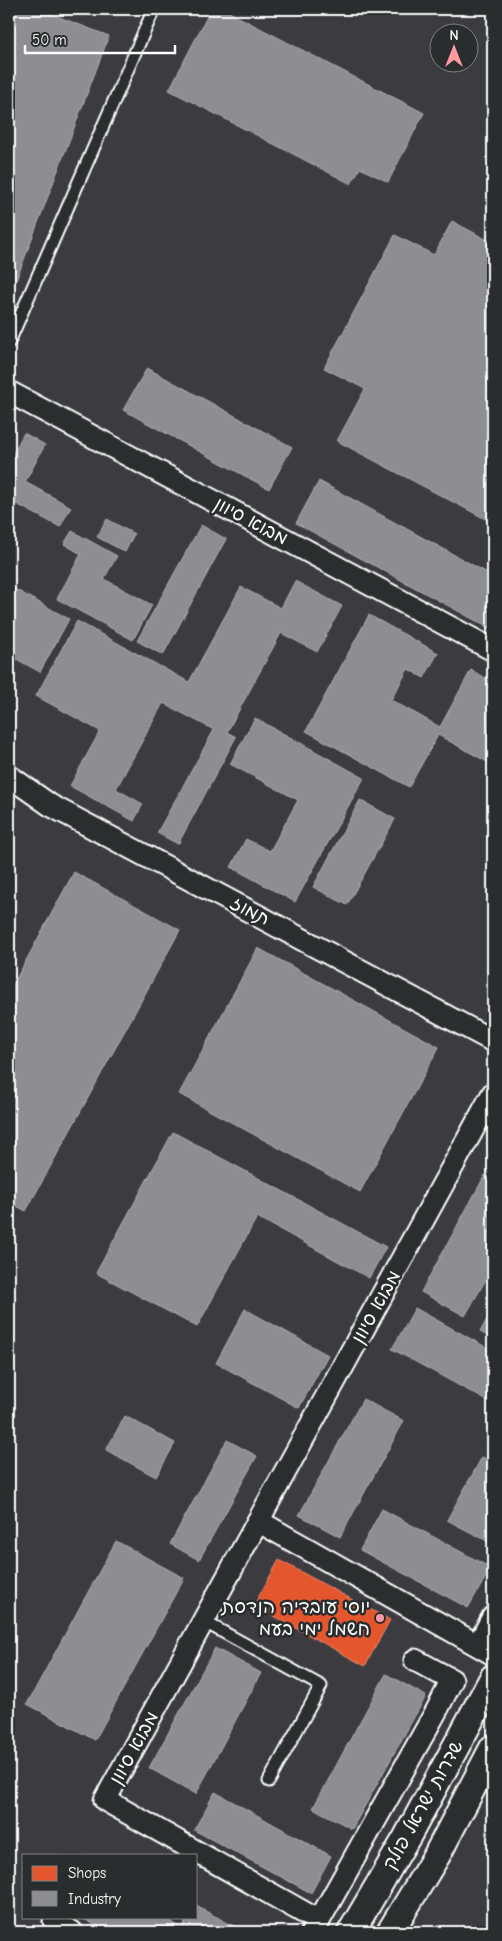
<svg xmlns="http://www.w3.org/2000/svg" width="502" height="1941" viewBox="0 0 502 1941" font-family="'Comic Neue','Playpen Sans Hebrew',sans-serif">
	<rect width="100%" height="100%" fill="#2a2d2e"/>
	<filter id="ink" filterUnits="userSpaceOnUse"><feTurbulence type="fractalNoise" baseFrequency=".02" numOctaves="2"/><feDisplacementMap in="SourceGraphic" scale="10" xChannelSelector="R" yChannelSelector="G"/><feConvolveMatrix kernelMatrix="1 2 1 2 8 2 1 2 1" color-interpolation-filters="sRGB"/></filter>
	<g filter="url(#ink)">
		<path fill="#3a3a3f" fill-rule="evenodd" d="M 9,9 L 470,9 L 493,24 L 493,1932 L 9,1932 ZM 440,32 L 470,32 L 470,62 L 440,62 ZM 24,1855 L 196,1855 L 196,1917 L 24,1917 Z"/>
		<path fill="#e4572e" stroke="#ec896d" d="M 279,1560 L 390,1620 L 365,1666 L 254,1605 Z"/>
		<g fill="#8d8d92" stroke="#afafb3">
			<path d="M 18,9 L 38,9 L 109,36 L 9,299 L 9,32 Z"/>
			<path d="M 211,9 L 223,9 L 424,113 L 388,182 L 360,168 L 351,184 L 169,90 Z"/>
			<path d="M 452,221 L 493,243 L 493,523 L 337,441 L 365,389 L 324,368 L 395,235 L 434,255 Z"/>
			<path d="M 147,368 L 292,447 L 269,489 L 123,410 Z"/>
			<path d="M 24,433 L 45,445 L 25,482 L 71,507 L 60,527 L 9,500 L 9,461 Z"/>
			<path d="M 319,481 L 493,576 L 493,630 L 296,523 Z"/>
			<path d="M 107,519 L 134,534 L 125,552 L 97,537 Z"/>
			<path d="M 201,525 L 226,539 L 163,655 L 137,641 Z"/>
			<path d="M 72,531 L 117,556 L 104,579 L 152,605 L 133,640 L 57,599 L 81,554 L 64,544 Z"/>
			<path d="M 295,581 L 342,606 L 317,652 L 281,633 L 227,732 L 236,737 L 178,844 L 157,833 L 214,730 L 163,703 L 116,789 L 143,804 L 134,821 L 70,786 L 100,731 L 36,696 L 77,621 L 189,682 L 241,587 L 281,608 Z"/>
			<path d="M 9,586 L 69,619 L 40,672 L 9,655 Z"/>
			<path d="M 369,615 L 438,653 L 424,678 L 408,669 L 391,700 L 440,727 L 471,670 L 493,682 L 493,765 L 438,735 L 409,787 L 306,731 Z"/>
			<path d="M 255,718 L 364,778 L 295,902 L 231,867 L 246,839 L 270,851 L 298,800 L 230,764 Z"/>
			<path d="M 360,800 L 395,819 L 347,905 L 313,887 Z"/>
			<path d="M 74,872 L 180,930 L 26,1211 L 9,1202 L 9,992 Z"/>
			<path d="M 258,948 L 439,1047 L 360,1192 L 179,1094 Z"/>
			<path d="M 173,1132 L 386,1247 L 369,1278 L 257,1217 L 197,1327 L 96,1273 Z"/>
			<path d="M 485,1175 L 493,1179 L 493,1270 L 492,1269 L 465,1316 L 421,1292 Z"/>
			<path d="M 415,1308 L 493,1351 L 493,1404 L 392,1349 Z"/>
			<path d="M 493,1308 L 493,1339 L 480,1332 Z"/>
			<path d="M 245,1309 L 328,1355 L 299,1408 L 216,1363 Z"/>
			<path d="M 363,1399 L 404,1421 L 340,1537 L 299,1515 Z"/>
			<path d="M 125,1416 L 175,1443 L 156,1477 L 106,1450 Z"/>
			<path d="M 227,1440 L 257,1456 L 199,1560 L 170,1544 Z"/>
			<path d="M 482,1457 L 493,1462 L 493,1544 L 447,1520 Z"/>
			<path d="M 382,1509 L 491,1568 L 468,1608 L 360,1550 Z"/>
			<path d="M 116,1541 L 184,1578 L 95,1740 L 27,1704 Z"/>
			<path d="M 215,1648 L 261,1673 L 196,1794 L 149,1768 Z"/>
			<path d="M 386,1674 L 426,1696 L 352,1829 L 313,1808 Z"/>
			<path d="M 215,1792 L 331,1856 L 311,1893 L 194,1830 Z"/>
			<path d="M 196,1906 L 245,1932 L 108,1932 L 80,1917 L 163,1917 L 182,1928 L 188,1917 L 196,1917 Z"/>
		</g>
		<g fill="none" stroke-linecap="round" stroke-linejoin="round">
			<defs>
				<g id="service">
					<path d="M 9,342 L 154,9"/>
					<path d="M 203,1621 L 321,1686 L 269,1781"/>
				</g>
				<g id="minor">
					<path d="M 9,392 L 493,650"/>
					<path d="M 9,776 L 50,805 L 493,1041"/>
					<path d="M 258,1521 L 493,1654"/>
					<path d="M 478,1645 L 493,1617"/>
					<path d="M 54,1921 L 72,1932"/>
					<path d="M 319,1921 L 438,1708 L 452,1680 L 415,1660"/>
					<path d="M 312,1932 L 319,1921 L 105,1800 L 493,1093"/>
				</g>
				<g id="tertiary">
					<path d="M 351,1932 L 407,1837 L 493,1678"/>
					<path d="M 390,1932 L 437,1855 L 493,1748"/>
				</g>
			</defs>
			<use href="#service" stroke="#fff" stroke-width="15"/>
			<use href="#minor" stroke="#fff" stroke-width="25"/>
			<use href="#tertiary" stroke="#fff" stroke-width="30"/>
			<use href="#service" stroke="#2a2d2e" stroke-width="11"/>
			<use href="#minor" stroke="#2a2d2e" stroke-width="21"/>
			<use href="#tertiary" stroke="#2a2d2e" stroke-width="26"/>
		</g>
	</g>
	<circle fill="#ff9aa2" stroke="#2a2d2e" stroke-width="2" cx="380" cy="1618" r="5"/>
	<g text-anchor="middle" dominant-baseline="central" stroke-width="5" stroke-linejoin="round" paint-order="stroke">
		<g font-size="19" fill="#fff" stroke="#2a2d2e">
			<text transform="translate(251 521) rotate(28)">מבוא סיוון</text>
			<text transform="translate(250 911) rotate(28)">תמוז</text>
			<text transform="translate(376 1307) rotate(-61)">מבוא סיוון</text>
			<text transform="translate(134 1748) rotate(-61)">מבוא סיוון</text>
			<text transform="translate(423 1805) rotate(-61)">שדרות ישראל פולק</text>
		</g>
		<g font-size="19" fill="#fff" stroke="#2a2d2e" text-anchor="end">
			<text x="370" y="1607">יוסי עובדיה הנדסת<tspan x="370" dy="22">חשמל ימי בעמ</tspan></text>
		</g>
	</g>
	<rect width="502" height="1941" fill="none" stroke="#2a2d2e" stroke-width="30"/>
	<rect x="15" y="15" width="472" height="1911" fill="none" stroke="#fff" stroke-width="2" filter="url(#ink)"/>
	<rect x="22" y="1854" width="175" height="65" fill="#2a2d2e" stroke="#7f8182"/>
	<rect x="32" y="1866" width="25" height="15" fill="#e4572e" stroke="#7f8182"/>
	<text x="68" y="1878" font-size="15" fill="#ffffff">Shops</text>
	<rect x="32" y="1891" width="25" height="15" fill="#8d8d92" stroke="#7f8182"/>
	<text x="68" y="1904" font-size="15" fill="#ffffff">Industry</text>
	<g transform="translate(454 48)"><circle r="24" fill="#2a2d2e" stroke="#7f8182"/>
	<path d="M0-4L9 19L0 12L-9 19Z" fill="#ff9aa2"/>
	<text y="-8" font-size="14" font-weight="bold" text-anchor="middle" fill="#ffffff">N</text>
	</g>
	<path d="M25 45v8h150v-8" fill="none" stroke="#ffffff" stroke-width="2.5"/>
	<text x="32" y="45" font-size="15" fill="#ffffff" stroke="#2a2d2e" stroke-width="4" paint-order="stroke">50 m</text>
</svg>
